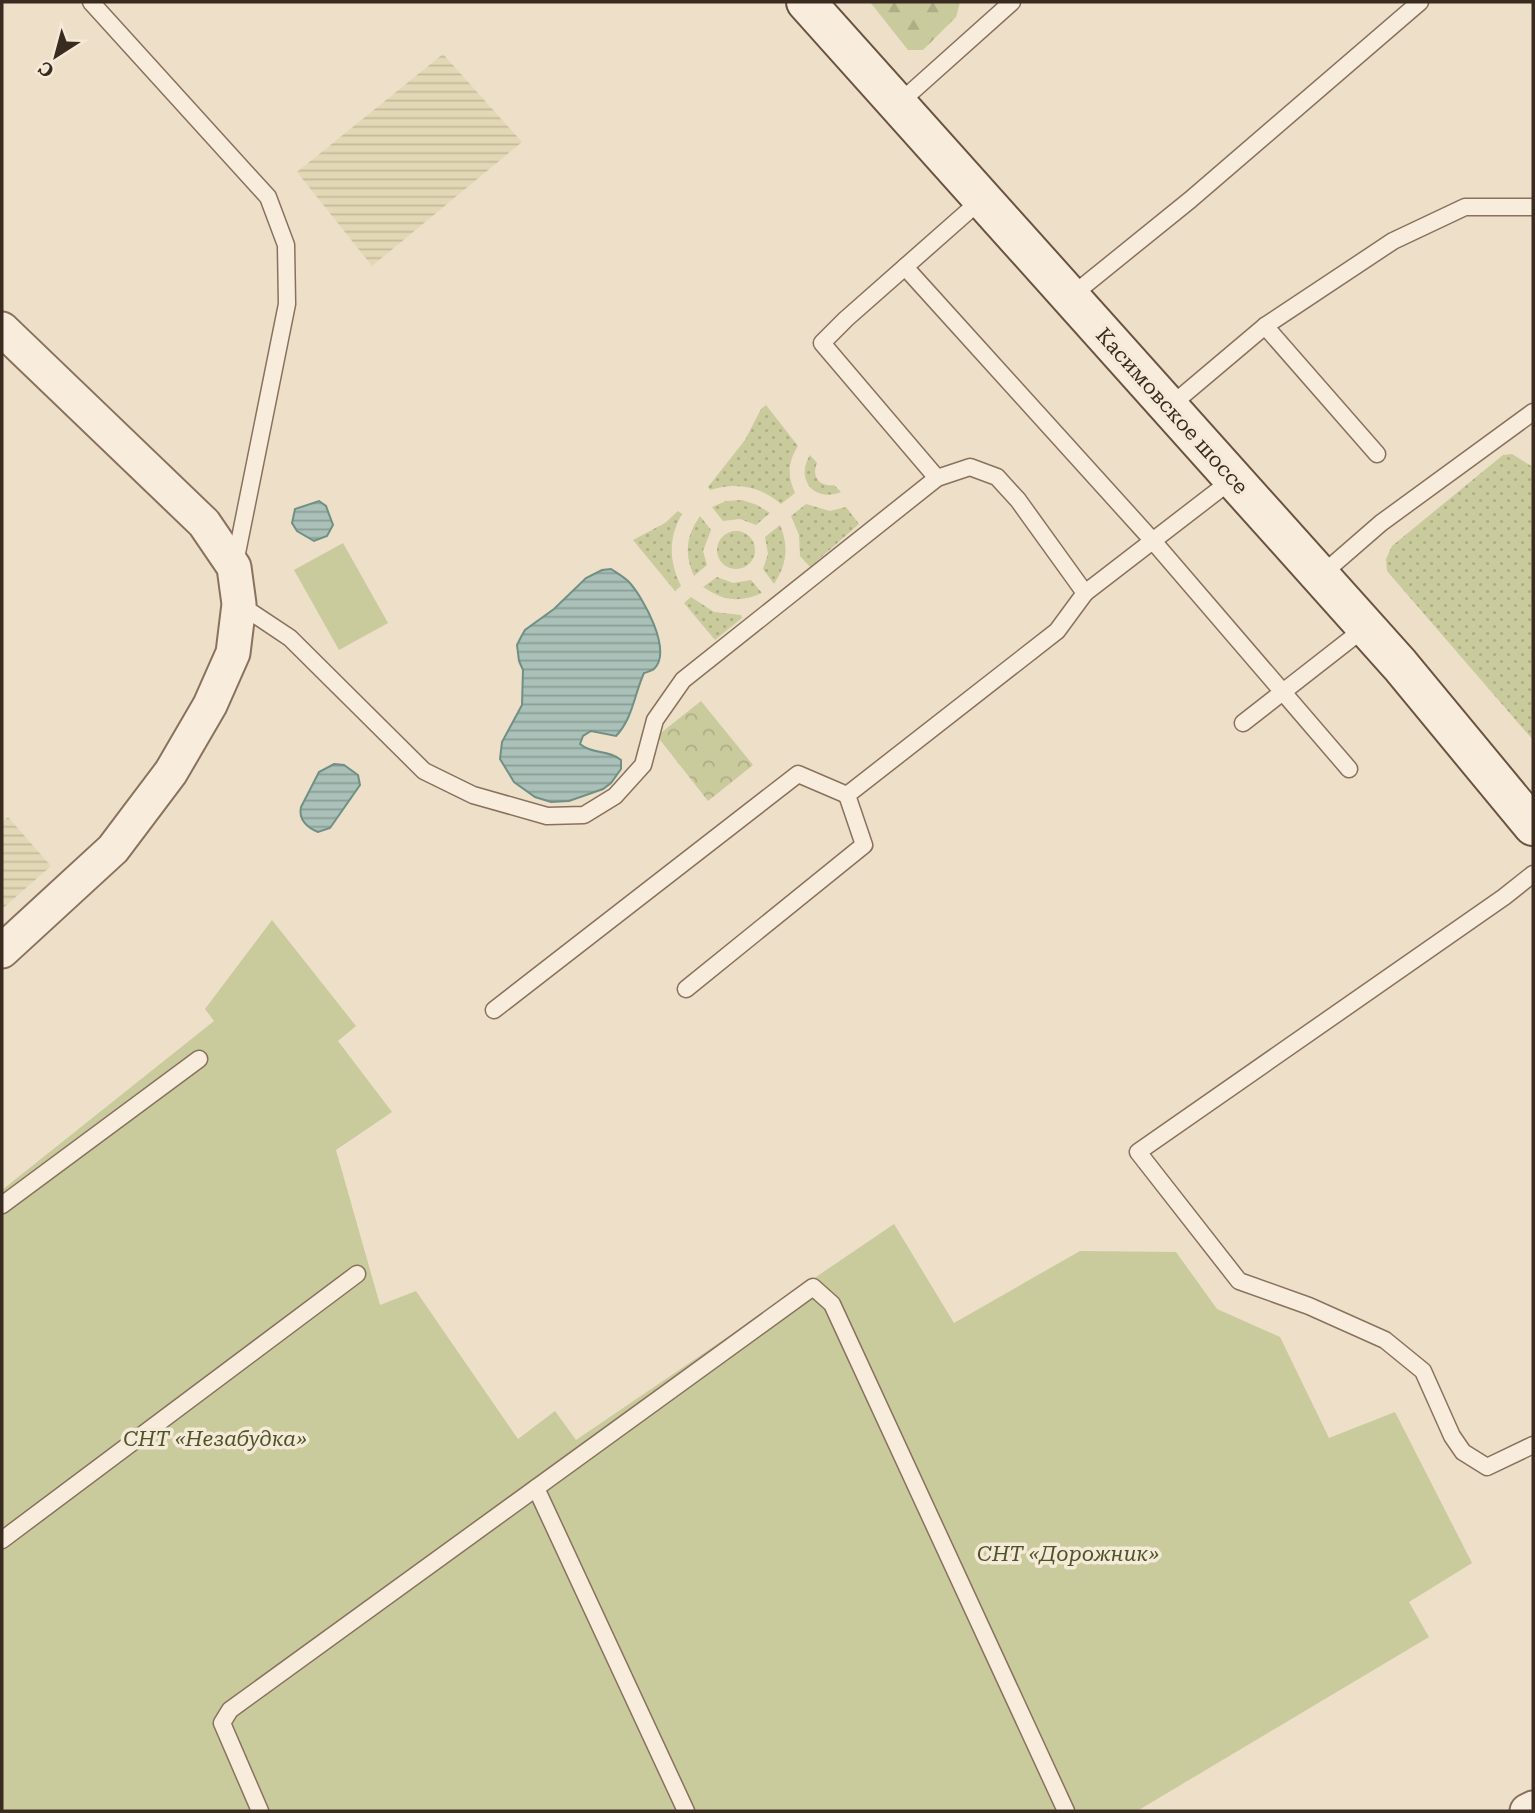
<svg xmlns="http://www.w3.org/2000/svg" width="1535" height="1813" viewBox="0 0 1535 1813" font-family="'Roboto Serif',serif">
	<defs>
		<pattern id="farmland-rules" width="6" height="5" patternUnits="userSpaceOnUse" patternTransform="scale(1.75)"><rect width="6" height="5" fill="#e3d8b6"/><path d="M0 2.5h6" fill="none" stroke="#c4ba9c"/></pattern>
		<pattern id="grass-dots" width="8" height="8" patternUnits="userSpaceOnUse" patternTransform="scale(1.75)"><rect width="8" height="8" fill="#c9cb9c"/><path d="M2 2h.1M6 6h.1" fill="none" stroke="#adae86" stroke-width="1.8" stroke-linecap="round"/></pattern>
		<pattern id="forest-firs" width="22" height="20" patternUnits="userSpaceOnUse" patternTransform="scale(1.75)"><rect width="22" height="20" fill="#c9cb9c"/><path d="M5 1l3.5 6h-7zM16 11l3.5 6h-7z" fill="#adae86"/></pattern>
		<pattern id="park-crowns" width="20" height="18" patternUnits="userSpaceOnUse" patternTransform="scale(1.75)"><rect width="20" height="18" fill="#c9cb9c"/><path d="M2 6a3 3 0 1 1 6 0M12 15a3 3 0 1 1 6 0" fill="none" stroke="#adae86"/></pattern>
		<pattern id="water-rules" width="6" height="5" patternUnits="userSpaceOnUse" patternTransform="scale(1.75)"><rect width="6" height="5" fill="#a9c1b8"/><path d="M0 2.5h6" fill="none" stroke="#8b9d95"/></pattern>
	</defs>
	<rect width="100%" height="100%" fill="#eddfc8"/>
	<g fill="url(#farmland-rules)">
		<path d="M 443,54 L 522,142 L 372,266 L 297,172 Z"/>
		<path d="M 8,817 L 51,866 L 2,909 L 2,822 Z"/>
	</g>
	<g fill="url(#grass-dots)">
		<path d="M 766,405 L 798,446 C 788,461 787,476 795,493 L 781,504 C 760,486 737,482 710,490 L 708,487 L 745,440 L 761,409 Z"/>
		<path d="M 1512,454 L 1533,467 L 1533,740 L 1387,571 L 1386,559 L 1392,546 L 1503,455 Z"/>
		<path d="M 810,455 L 817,463 C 811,477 820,487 834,485 L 841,492 C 814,503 795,479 810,455 Z"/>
		<path d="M 742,500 L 757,505 L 770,513 L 756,525 L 740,519 L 723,521 L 712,507 L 726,501 Z"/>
		<path d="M 806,504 L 830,511 L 846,507 L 859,524 L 810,567 L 800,556 L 799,535 L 791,516 Z"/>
		<path d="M 678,511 L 682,514 C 668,538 669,561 681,586 L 675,591 L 633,540 L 665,523 Z"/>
		<path d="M 700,516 L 711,530 L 703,551 L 707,565 L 694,576 C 684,554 686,536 700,516 Z"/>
		<path d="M 780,525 C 789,547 787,564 774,584 L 763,569 L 768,554 L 765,537 Z"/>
		<circle cx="736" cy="550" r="19"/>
		<path d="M 717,577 L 733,583 L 751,580 L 762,593 C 739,603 724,601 703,587 Z"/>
		<path d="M 691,597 L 714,612 L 741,615 L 742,618 L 715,640 L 684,603 Z"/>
	</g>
	<path fill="url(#forest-firs)" d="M 870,2 L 960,2 L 956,17 L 923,50 L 908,50 Z"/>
	<path fill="url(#park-crowns)" d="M 701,701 L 753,765 L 708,801 L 657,736 Z"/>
	<g fill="#c9cb9c">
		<path d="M 343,543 L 388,623 L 339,650 L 294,570 Z"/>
		<path d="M 272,920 L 356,1026 L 338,1041 L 392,1112 L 336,1150 L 380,1305 L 416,1291 L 518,1439 L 555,1411 L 576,1440 L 894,1224 L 954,1323 L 1080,1251 L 1176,1252 L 1217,1309 L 1280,1337 L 1329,1438 L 1395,1412 L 1472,1563 L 1409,1602 L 1429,1637 L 1137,1811 L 2,1811 L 2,1190 L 214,1021 L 205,1009 Z"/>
	</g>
	<g fill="url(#water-rules)" stroke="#709085" stroke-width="2">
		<path d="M 319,501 L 326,506 L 333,525 L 327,536 L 314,541 L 297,531 L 292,523 L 295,509 Z"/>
		<path d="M 611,569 C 617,573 624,577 629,582 C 643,597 673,651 654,669 C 653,670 645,673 644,673 C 634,695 633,718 616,736 L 591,731 L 583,736 L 580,744 C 593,755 608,749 621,760 L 621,769 L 611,783 L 603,789 L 569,801 L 551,802 L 535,797 L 514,782 L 500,759 L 502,742 L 522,705 L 523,670 L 519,661 L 517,645 L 521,637 L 525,630 L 554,609 L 586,578 L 602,570 Z"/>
		<path d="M 334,764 L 344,765 L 358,775 L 360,785 L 330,828 L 318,832 C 308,828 298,820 301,807 L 319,772 Z"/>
	</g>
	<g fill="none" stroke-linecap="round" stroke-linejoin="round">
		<defs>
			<g id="service">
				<path d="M 91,2 L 268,197 L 286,245 L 287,304 L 235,563"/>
				<path d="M 898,104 L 1012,2"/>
				<path d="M 982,199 L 846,319 L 822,343 L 937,478 L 970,467 L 997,477 L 1018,500 L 1085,593 L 1233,479"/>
				<path d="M 905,267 L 1153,541 L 1349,769"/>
				<path d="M 1070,297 L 1190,200 L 1420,2"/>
				<path d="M 1265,326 L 1377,454"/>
				<path d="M 1169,407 L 1265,326 L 1393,241 L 1465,207 L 1533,207"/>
				<path d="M 1320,576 L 1381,523 L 1533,412"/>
				<path d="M 239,604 L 290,638 L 424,771 L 473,795 L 547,816 L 584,815 L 615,796 L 643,765 L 655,720 L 683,680 L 937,478"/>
				<path d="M 1243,723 L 1366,627"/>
				<path d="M 1533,874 L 1504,897 L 1138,1152 L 1239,1281 L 1309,1306 L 1385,1340 L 1423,1371 L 1452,1436 L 1463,1452 L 1487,1467 L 1533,1445"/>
				<path d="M 686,989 L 864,845 L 847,795 L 1057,631 L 1085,593"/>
				<path d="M 494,1010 L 798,774 L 847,795"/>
				<path d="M 2,1205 L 199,1059"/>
				<path d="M 536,1488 L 686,1811"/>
				<path d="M 2,1540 L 357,1274"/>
				<path d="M 260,1811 L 222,1723 L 230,1710 L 813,1287 L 832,1304 L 1066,1811"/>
			</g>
			<g id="minor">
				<path d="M 2,329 L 204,523 L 234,567 L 239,604 L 233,653 L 210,705 L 171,772 L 113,849 L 2,951"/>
				<path d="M 1527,1811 L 1533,1808"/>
			</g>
			<path id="secondary" d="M 806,2 L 1400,665 L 1533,826"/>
		</defs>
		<use href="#service" stroke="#89715e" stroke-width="19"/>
		<use href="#minor" stroke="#89715e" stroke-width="37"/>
		<use href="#secondary" stroke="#6b5341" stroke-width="42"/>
		<use href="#service" stroke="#f8eddc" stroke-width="16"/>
		<use href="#minor" stroke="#f8eddc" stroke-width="33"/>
		<use href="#secondary" stroke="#f8eddc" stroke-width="38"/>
	</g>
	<g text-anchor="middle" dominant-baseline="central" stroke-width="7" stroke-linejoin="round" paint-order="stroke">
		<g font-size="21" fill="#3a2b21" stroke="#f5ead8">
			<text transform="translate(1172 411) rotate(48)">Касимовское шоссе</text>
		</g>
		<g font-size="21" font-style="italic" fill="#4d5528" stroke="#f5ead8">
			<text x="215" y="1439">СНТ «Незабудка»</text>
			<text x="1068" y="1554">СНТ «Дорожник»</text>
		</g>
	</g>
	<rect width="1535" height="1813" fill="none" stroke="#3a2b21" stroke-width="7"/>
	<g transform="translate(56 56) rotate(216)" stroke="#f5ead8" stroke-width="5" paint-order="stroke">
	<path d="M0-5L12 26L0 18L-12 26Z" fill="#3a2b21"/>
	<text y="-10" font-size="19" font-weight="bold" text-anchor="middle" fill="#3a2b21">С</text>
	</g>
</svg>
